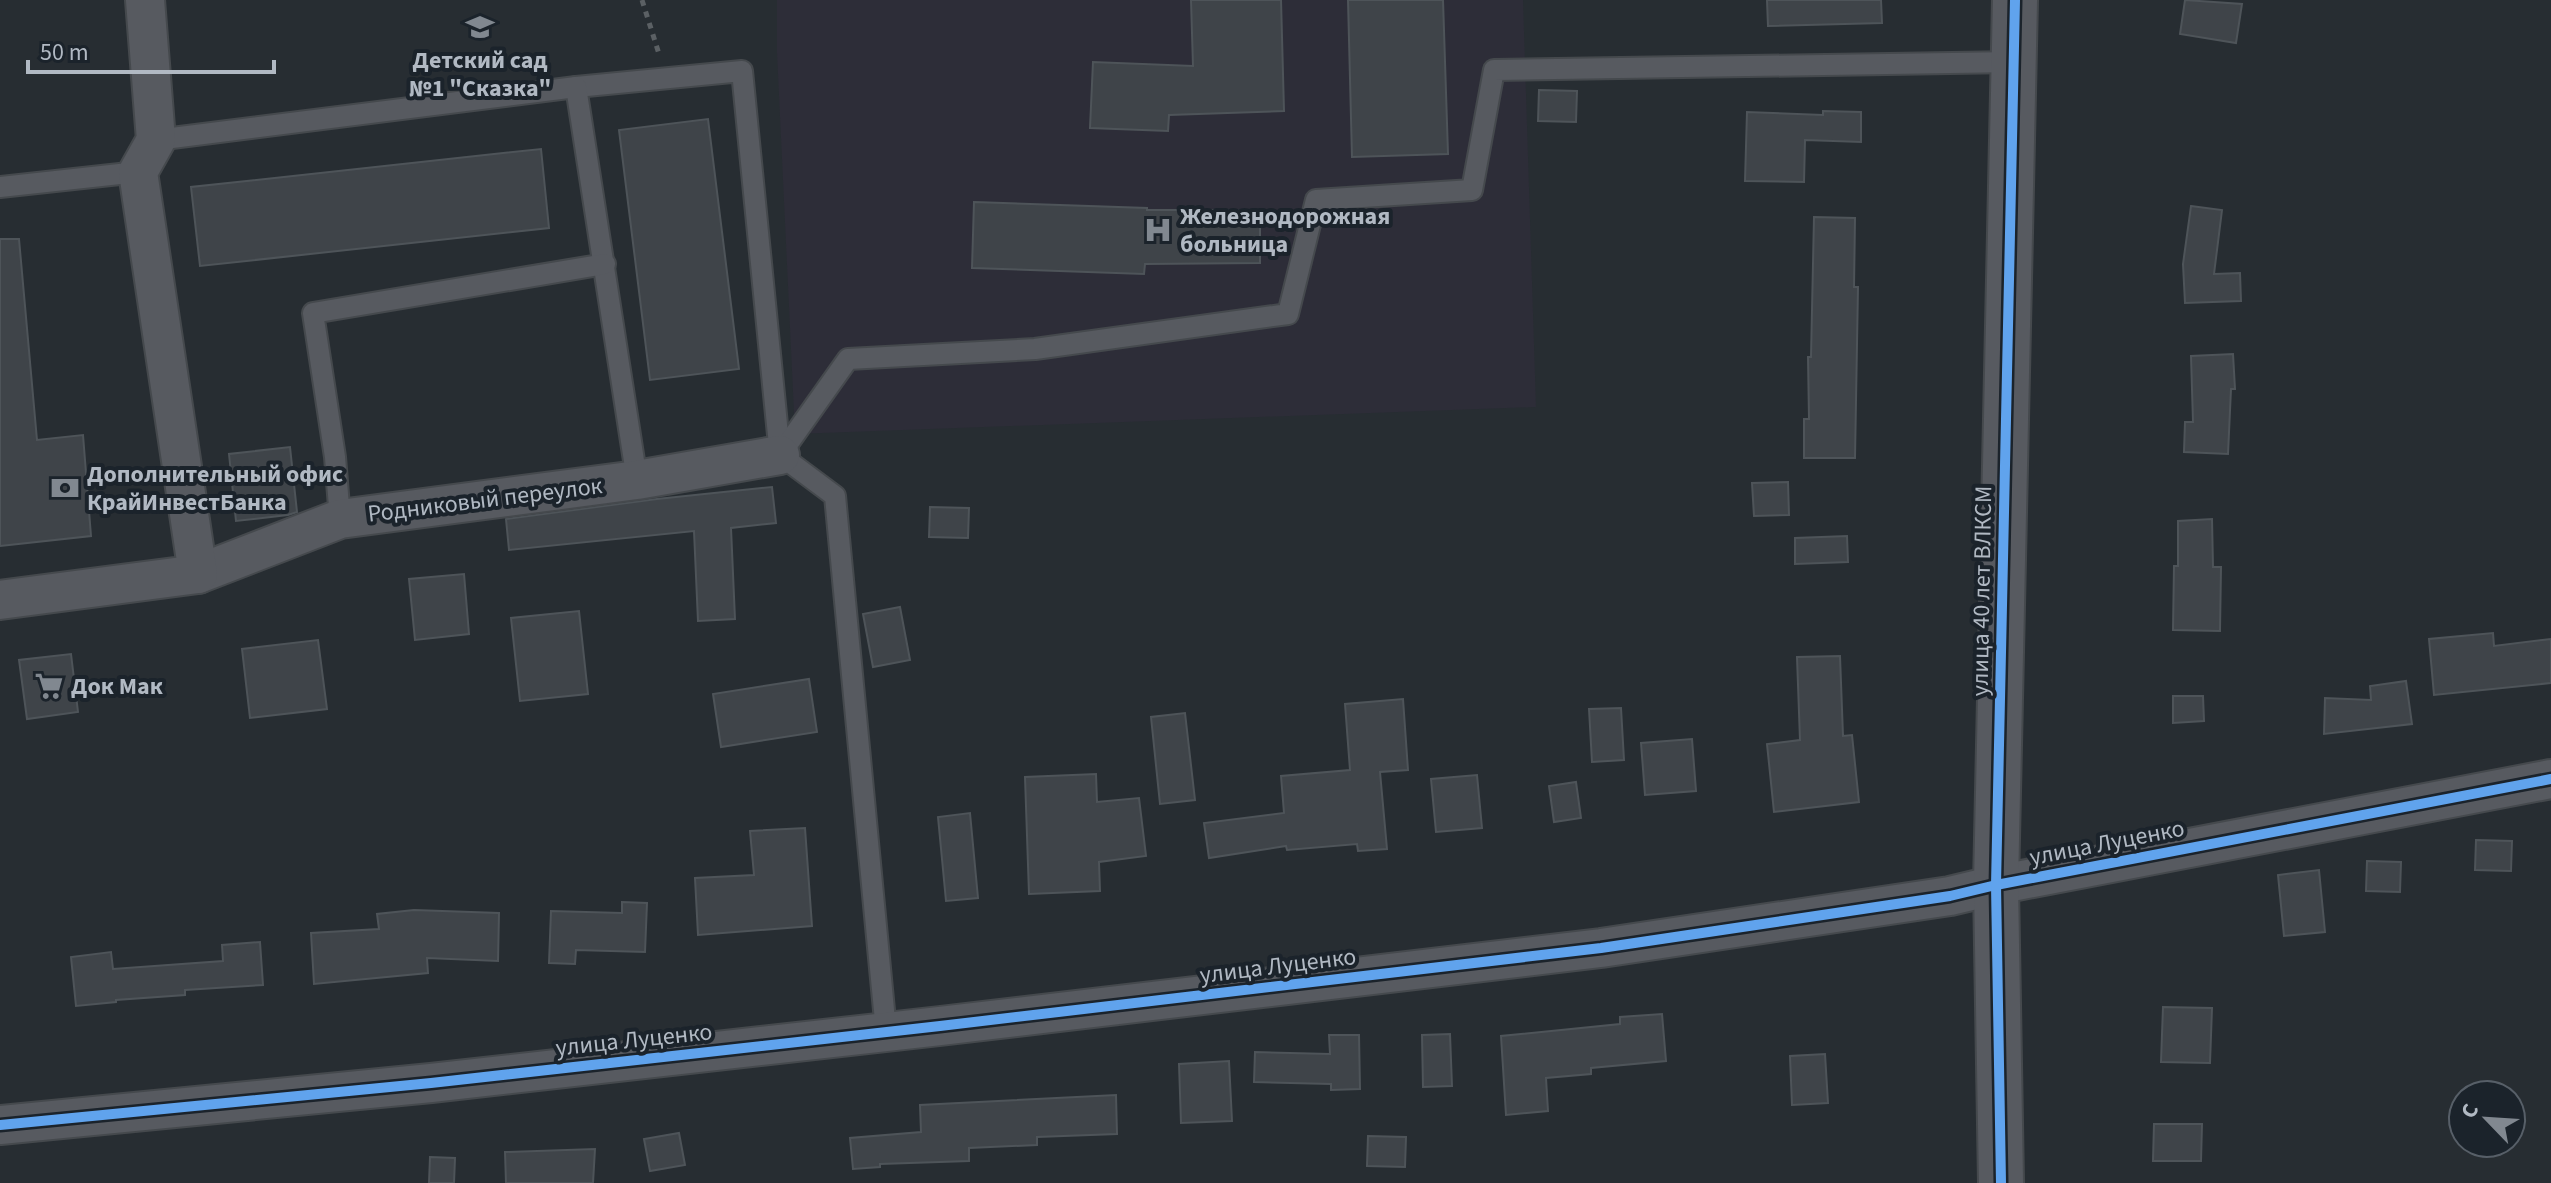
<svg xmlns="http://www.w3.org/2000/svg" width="2551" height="1183" viewBox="0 0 2551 1183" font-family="'Source Sans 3',sans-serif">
	<rect width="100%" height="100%" fill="#272d32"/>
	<path fill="#2d2d38" d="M 777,0 L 1523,0 L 1536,407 L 795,434 L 777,53 Z"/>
	<g fill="#3f4449" stroke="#4e5459" stroke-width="2">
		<path d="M 1191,0 L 1281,0 L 1284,111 L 1169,115 L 1168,131 L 1090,128 L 1093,62 L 1193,66 Z"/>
		<path d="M 1348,0 L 1443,0 L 1448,154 L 1352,157 Z"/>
		<path d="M 1767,0 L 1881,0 L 1882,23 L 1768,26 Z"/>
		<path d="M 2185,0 L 2242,4 L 2236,43 L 2180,34 Z"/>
		<path d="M 1539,90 L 1577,91 L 1576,122 L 1538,121 Z"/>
		<path d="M 1823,111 L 1861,112 L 1861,142 L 1805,140 L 1804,182 L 1745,181 L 1747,112 L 1823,115 Z"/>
		<path d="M 708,119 L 739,369 L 650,380 L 619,130 Z"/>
		<path d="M 541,149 L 549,228 L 200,266 L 191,187 Z"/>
		<path d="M 974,202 L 1147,208 L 1147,210 L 1260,210 L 1260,263 L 1145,264 L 1144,274 L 972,268 Z"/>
		<path d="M 2191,206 L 2222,210 L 2214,274 L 2240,273 L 2241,301 L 2185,303 L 2183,264 Z"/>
		<path d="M 1814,217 L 1855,218 L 1854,287 L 1858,287 L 1855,458 L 1804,458 L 1804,419 L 1809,419 L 1808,357 L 1811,357 Z"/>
		<path d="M 0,239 L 19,239 L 37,440 L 83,435 L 91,536 L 0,546 Z"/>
		<path d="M 2233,354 L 2235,389 L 2231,389 L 2228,454 L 2184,452 L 2185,422 L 2193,422 L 2191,356 Z"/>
		<path d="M 290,447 L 297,512 L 288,515 L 236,521 L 229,454 Z"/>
		<path d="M 1788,482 L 1789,515 L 1754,516 L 1752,483 Z"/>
		<path d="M 772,487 L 776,523 L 731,528 L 735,619 L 698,621 L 694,531 L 509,550 L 506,519 L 657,499 Z"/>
		<path d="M 930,507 L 969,508 L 968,538 L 929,537 Z"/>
		<path d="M 2212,519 L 2213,567 L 2221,567 L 2220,631 L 2173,630 L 2174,566 L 2178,566 L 2178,521 Z"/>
		<path d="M 1847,536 L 1848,562 L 1795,564 L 1795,538 Z"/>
		<path d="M 464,574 L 469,634 L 415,640 L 409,579 Z"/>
		<path d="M 900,607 L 910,660 L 873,667 L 863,614 Z"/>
		<path d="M 579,611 L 588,694 L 520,701 L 511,618 Z"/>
		<path d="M 2493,633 L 2494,646 L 2551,639 L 2551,683 L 2434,695 L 2429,639 Z"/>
		<path d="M 318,640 L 327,709 L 250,718 L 242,649 Z"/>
		<path d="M 71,654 L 78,712 L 27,719 L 19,660 Z"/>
		<path d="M 1840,656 L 1843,736 L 1852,735 L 1859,802 L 1774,812 L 1767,744 L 1800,740 L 1797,657 Z"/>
		<path d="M 809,679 L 817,732 L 721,747 L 713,694 Z"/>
		<path d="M 2406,681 L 2412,724 L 2324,734 L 2325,698 L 2371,700 L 2370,686 Z"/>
		<path d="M 2173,696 L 2203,696 L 2204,721 L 2173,723 Z"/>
		<path d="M 1403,699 L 1408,770 L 1380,772 L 1387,849 L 1358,851 L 1357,844 L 1287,850 L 1286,846 L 1209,858 L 1204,823 L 1284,813 L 1281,776 L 1350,770 L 1345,704 Z"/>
		<path d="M 1621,708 L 1624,760 L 1592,762 L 1589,709 Z"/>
		<path d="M 1185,713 L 1195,800 L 1160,804 L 1151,717 Z"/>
		<path d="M 1692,739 L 1696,791 L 1645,795 L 1641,743 Z"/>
		<path d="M 1096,774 L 1097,802 L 1139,798 L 1146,856 L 1099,862 L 1100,891 L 1029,894 L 1025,777 Z"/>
		<path d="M 1477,775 L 1482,828 L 1436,832 L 1431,779 Z"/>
		<path d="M 1576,782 L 1581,818 L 1554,822 L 1549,786 Z"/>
		<path d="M 970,813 L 978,898 L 946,901 L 938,817 Z"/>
		<path d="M 805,828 L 812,926 L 698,935 L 695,878 L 754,875 L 750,831 Z"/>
		<path d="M 2476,840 L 2512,841 L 2511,871 L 2475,870 Z"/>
		<path d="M 2367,861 L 2401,862 L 2400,892 L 2366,891 Z"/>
		<path d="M 2319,870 L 2325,932 L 2284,936 L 2278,875 Z"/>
		<path d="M 622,902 L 647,903 L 645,952 L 576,950 L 575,964 L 549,963 L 551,911 L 622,913 Z"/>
		<path d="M 414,910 L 499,913 L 498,961 L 427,958 L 428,973 L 314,984 L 311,933 L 379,929 L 377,914 Z"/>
		<path d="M 260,942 L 263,985 L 185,990 L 185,995 L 116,1000 L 116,1002 L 76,1006 L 71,957 L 111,952 L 113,969 L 223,961 L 222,945 Z"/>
		<path d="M 2163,1007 L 2212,1008 L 2210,1063 L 2161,1062 Z"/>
		<path d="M 1662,1014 L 1666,1061 L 1591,1068 L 1591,1074 L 1546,1078 L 1548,1111 L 1506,1115 L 1501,1036 L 1620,1024 L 1620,1017 Z"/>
		<path d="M 1450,1034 L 1452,1086 L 1423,1087 L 1422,1035 Z"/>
		<path d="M 1329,1035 L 1359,1035 L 1360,1089 L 1331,1090 L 1331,1084 L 1254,1082 L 1255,1052 L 1330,1054 Z"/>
		<path d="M 1825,1054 L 1828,1103 L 1792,1105 L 1790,1056 Z"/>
		<path d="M 1229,1061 L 1232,1121 L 1181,1123 L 1179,1064 Z"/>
		<path d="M 1116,1095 L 1117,1134 L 1037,1137 L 1037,1145 L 969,1148 L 969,1161 L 880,1164 L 880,1167 L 853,1169 L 850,1138 L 921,1132 L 920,1105 Z"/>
		<path d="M 2154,1124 L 2202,1124 L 2201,1161 L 2153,1161 Z"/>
		<path d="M 679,1133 L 685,1165 L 650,1171 L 644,1139 Z"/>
		<path d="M 1368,1136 L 1406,1137 L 1405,1167 L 1367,1166 Z"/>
		<path d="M 595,1149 L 593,1183 L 506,1183 L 505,1152 Z"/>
		<path d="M 430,1157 L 455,1158 L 454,1183 L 429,1183 Z"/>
	</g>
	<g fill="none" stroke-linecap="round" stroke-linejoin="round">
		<defs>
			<g id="service">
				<path d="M 576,87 L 742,71 L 780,455 L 835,496 L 886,1031"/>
				<path d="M 156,140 L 576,87 L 637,480"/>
				<path d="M 0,187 L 138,172"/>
				<path d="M 780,455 L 848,359 L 1035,349 L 1288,314 L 1316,200 L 1472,190 L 1494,70 L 2014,62"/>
				<path d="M 340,519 L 335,457 L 313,313 L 605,264"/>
			</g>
			<g id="minor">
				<path d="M 198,574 L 340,519 L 637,480 L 780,455"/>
				<path d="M 0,600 L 198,574 L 138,172 L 156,140 L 145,0"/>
				<path d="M 0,1125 L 431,1083 L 940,1026 L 1601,948 L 1950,896 L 1996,885 L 2551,779"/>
			</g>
			<path id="tertiary" d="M 2001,1183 L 1996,885 L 2015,0"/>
		</defs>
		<use href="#service" stroke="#45494d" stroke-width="24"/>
		<use href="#minor" stroke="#45494d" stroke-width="42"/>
		<use href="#tertiary" stroke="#45494d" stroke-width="48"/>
		<path stroke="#5b6064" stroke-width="5" stroke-dasharray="6 6" stroke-linecap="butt" d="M 642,0 L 659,54"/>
		<use href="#service" stroke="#575a60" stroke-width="20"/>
		<use href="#minor" stroke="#575a60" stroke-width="38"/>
		<use href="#tertiary" stroke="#575a60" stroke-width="44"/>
		<defs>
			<g id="cycleway">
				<path d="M 0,1125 L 431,1083 L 940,1026 L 1601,948 L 1950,896 L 1996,885 L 2551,779"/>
				<path d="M 2001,1183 L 1996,885 L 2015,0"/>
			</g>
		</defs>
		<use href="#cycleway" stroke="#1b232b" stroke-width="15"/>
		<use href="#cycleway" stroke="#60a3ed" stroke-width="10"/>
	</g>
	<defs>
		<symbol id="school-bare" viewBox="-9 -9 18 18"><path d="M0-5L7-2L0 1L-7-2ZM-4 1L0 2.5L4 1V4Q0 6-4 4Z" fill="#818890" stroke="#1b232b" stroke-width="2.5" paint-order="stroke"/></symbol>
		<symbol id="hospital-bare" viewBox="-9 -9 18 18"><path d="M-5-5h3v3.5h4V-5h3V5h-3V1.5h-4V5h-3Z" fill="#818890" stroke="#1b232b" stroke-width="2.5" paint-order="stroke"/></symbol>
		<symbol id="bank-bare" viewBox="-9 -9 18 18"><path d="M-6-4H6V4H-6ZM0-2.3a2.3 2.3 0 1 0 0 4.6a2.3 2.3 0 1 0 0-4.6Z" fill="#818890" stroke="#1b232b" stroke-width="2.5" paint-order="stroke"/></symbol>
		<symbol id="supermarket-bare" viewBox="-9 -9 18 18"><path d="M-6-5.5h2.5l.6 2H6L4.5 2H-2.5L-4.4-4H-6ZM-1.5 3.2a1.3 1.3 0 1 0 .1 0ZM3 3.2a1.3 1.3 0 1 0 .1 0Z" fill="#818890" stroke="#1b232b" stroke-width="2.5" paint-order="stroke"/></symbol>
	</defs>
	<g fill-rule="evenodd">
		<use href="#school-bare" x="460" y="7" width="40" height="40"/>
		<use href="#hospital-bare" x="1138" y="210" width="40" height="40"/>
		<use href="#bank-bare" x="45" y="468" width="40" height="40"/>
		<use href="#supermarket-bare" x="29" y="666" width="40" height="40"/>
	</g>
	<g text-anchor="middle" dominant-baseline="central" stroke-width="8" stroke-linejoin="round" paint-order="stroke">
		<g font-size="24" font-weight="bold" fill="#b1b9c3" stroke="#1b232b" text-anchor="start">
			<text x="480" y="60" text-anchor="middle">Детский сад<tspan x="480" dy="28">№1 "Сказка"</tspan></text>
			<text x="1180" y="216">Железнодорожная<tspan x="1180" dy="28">больница</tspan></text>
			<text x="87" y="474">Дополнительный офис<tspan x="87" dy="28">КрайИнвестБанка</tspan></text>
			<text x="71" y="686">Док Мак</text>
		</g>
		<g font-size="24" fill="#b1b9c3" stroke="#1b232b">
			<text transform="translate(485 500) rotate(-7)">Родниковый переулок</text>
			<text transform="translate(1982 591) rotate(-89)">улица 40 лет ВЛКСМ</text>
			<text transform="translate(2107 843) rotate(-11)">улица Луценко</text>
			<text transform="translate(1278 966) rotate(-7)">улица Луценко</text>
			<text transform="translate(634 1040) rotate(-6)">улица Луценко</text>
		</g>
	</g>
	<g transform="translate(2487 1119) rotate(295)"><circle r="38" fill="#1b232b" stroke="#575f68" stroke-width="2"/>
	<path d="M0-6L14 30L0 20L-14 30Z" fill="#818890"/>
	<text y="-12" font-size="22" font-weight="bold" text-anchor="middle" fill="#b1b9c3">С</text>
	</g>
	<path d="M28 60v12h246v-12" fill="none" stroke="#b1b9c3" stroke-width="4"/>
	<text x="40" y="60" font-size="24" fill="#b1b9c3" stroke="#1b232b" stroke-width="6" paint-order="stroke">50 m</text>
</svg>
